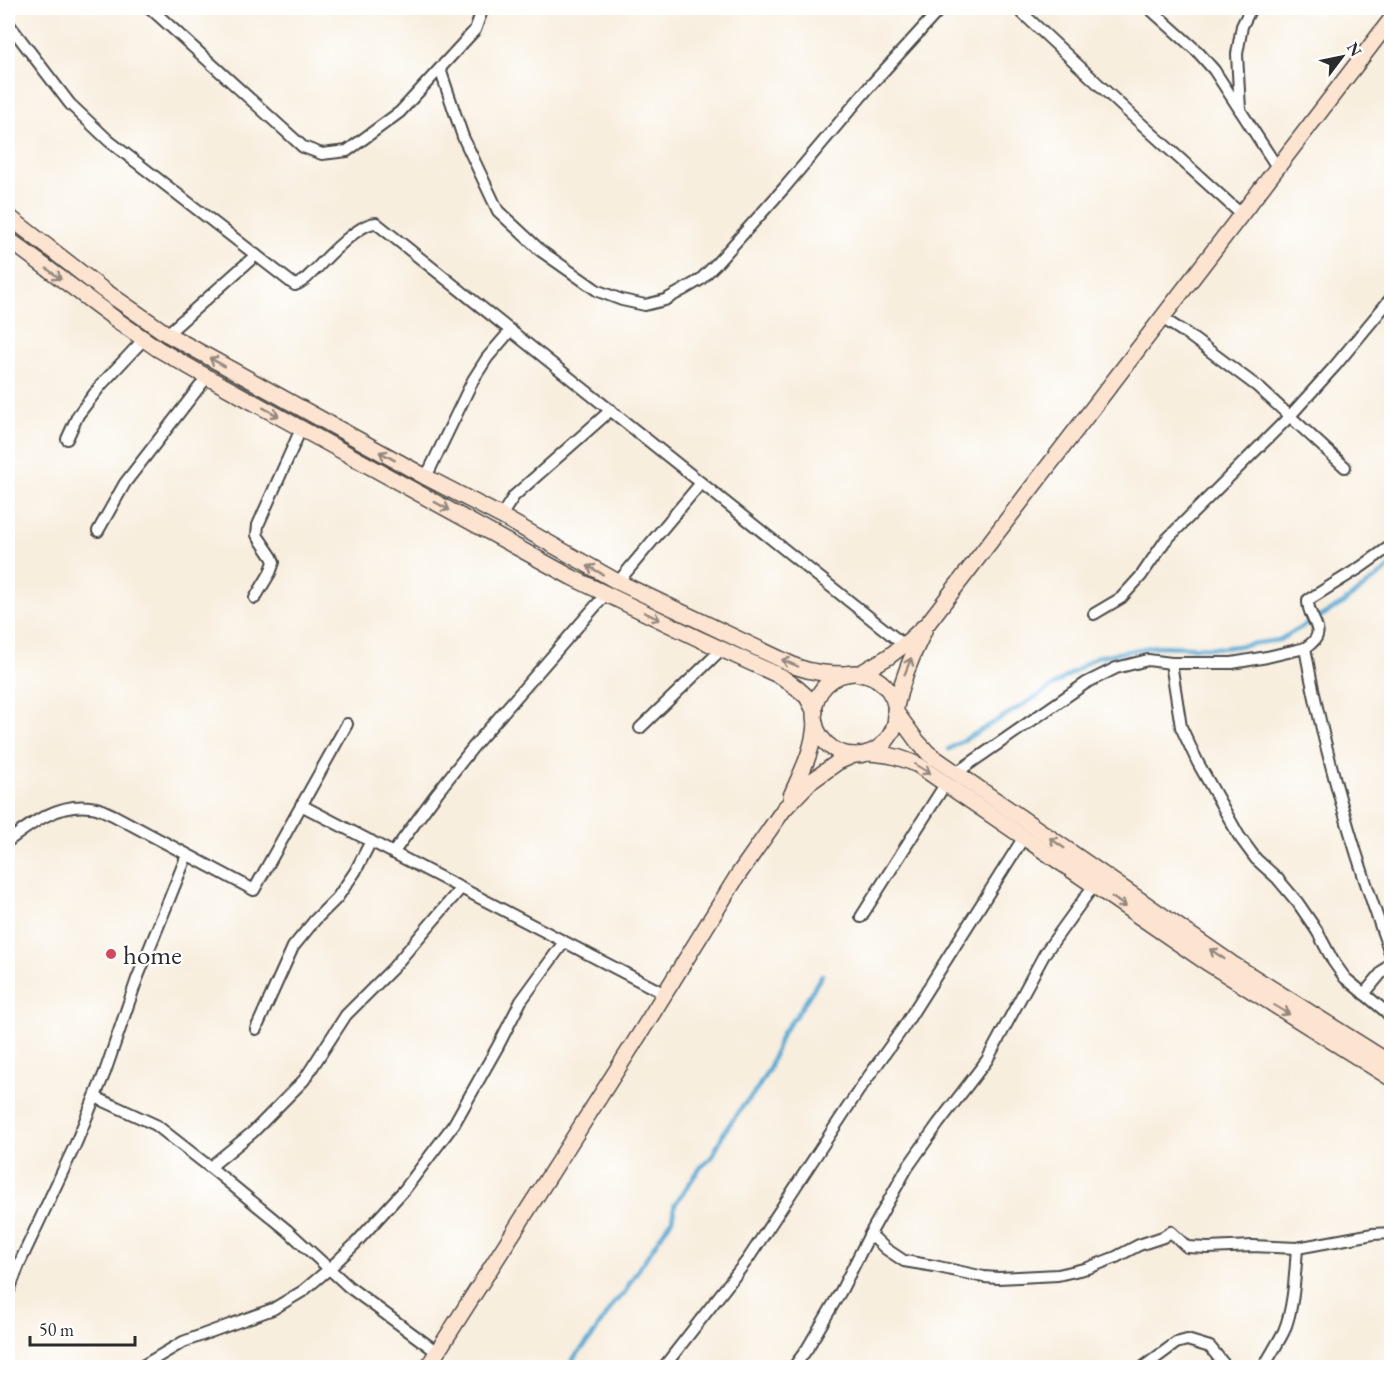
<svg xmlns="http://www.w3.org/2000/svg" width="1399" height="1375" viewBox="0 0 1399 1375" font-family="'EB Garamond',serif">
	<rect width="100%" height="100%" fill="#fff"/>
	<filter id="ink" filterUnits="userSpaceOnUse"><feTurbulence type="fractalNoise" baseFrequency=".0167" numOctaves="2"/><feDisplacementMap in="SourceGraphic" scale="12" xChannelSelector="R" yChannelSelector="G"/><feConvolveMatrix kernelMatrix="1 2 1 2 8 2 1 2 1" color-interpolation-filters="sRGB"/></filter>
	<filter id="wash" filterUnits="userSpaceOnUse"><feTurbulence type="fractalNoise" baseFrequency=".008" numOctaves="4" result="noise"/><feDisplacementMap in="SourceGraphic" scale="24" xChannelSelector="R" yChannelSelector="G"/><feGaussianBlur stdDeviation="1.35" result="paint"/><feColorMatrix in="noise" values="0 0 0 0 0 0 0 0 0 0 0 0 0 0 0 0 0 1.4 0 .05"/><feComposite in="paint" operator="in"/></filter>
	<g filter="url(#wash)">
		<rect width="100%" height="100%" fill="#f8eede"/>
		<g fill="none" stroke-linecap="round" stroke-linejoin="round">
			<g stroke="#57a8d2" stroke-width="4.5">
				<path d="M 949,749 L 1038,696 L 1096,657 L 1156,646 L 1223,648 L 1279,640 L 1342,604 L 1392,566"/>
				<path d="M 568,1368 L 572,1360 L 591,1338 L 615,1302 L 624,1294 L 632,1279 L 672,1219 L 675,1204 L 700,1168 L 712,1157 L 724,1132 L 742,1107 L 756,1091 L 769,1069 L 782,1033 L 796,1016 L 822,975"/>
			</g>
		</g>
	</g>
	<g filter="url(#ink)">
		<g fill="none" stroke-linecap="round" stroke-linejoin="round">
			<defs>
				<g id="minor">
					<path d="M 150,8 L 303,147 L 322,154 L 347,151 L 400,112 L 475,30 L 483,8"/>
					<path d="M 1017,8 L 1126,110 L 1241,214"/>
					<path d="M 1149,8 L 1198,52 L 1214,70 L 1277,167"/>
					<path d="M 8,23 L 70,104 L 109,141 L 292,283 L 295,285 C 305,282 310,274 317,268 C 329,255 360,223 376,223 L 904,645"/>
					<path d="M 440,69 L 463,137 L 498,211 L 541,251 L 598,291 L 622,300 L 645,305 L 665,300 L 683,290 L 700,280 L 717,263 L 785,187 L 870,86 L 941,8"/>
					<path d="M 1240,110 L 1237,54 L 1242,26 L 1251,8"/>
					<path d="M 1162,318 L 1187,334 L 1258,387 L 1345,467"/>
					<path d="M 167,334 L 256,255"/>
					<path d="M 67,439 L 78,415 L 101,385 L 144,339"/>
					<path d="M 424,476 L 430,469 L 473,380 L 487,358 L 511,330"/>
					<path d="M 501,516 L 514,496 L 611,410"/>
					<path d="M 98,531 L 125,483 L 207,377"/>
					<path d="M 618,582 L 701,483"/>
					<path d="M 255,598 L 270,573 L 274,562 L 272,557 L 257,535 L 258,525 L 301,429"/>
					<path d="M 1094,614 L 1121,598 L 1141,576 L 1165,541 L 1289,417 L 1335,366 L 1392,297"/>
					<path d="M 1305,648 C 1332,631 1307,621 1308,600 L 1361,567 L 1392,545"/>
					<path d="M 1171,663 L 1181,727 L 1198,763 L 1239,836 L 1256,859 L 1277,878 L 1298,903 L 1317,931 L 1333,961 L 1345,978 L 1385,1011 L 1392,1019"/>
					<path d="M 640,728 L 722,649"/>
					<path d="M 956,773 L 1086,683 L 1116,668 L 1148,660 L 1171,663 L 1232,663 L 1267,657 L 1305,648 C 1324,754 1355,857 1392,958"/>
					<path d="M 301,805 L 665,994"/>
					<path d="M 8,841 C 32,823 58,803 90,807 C 98,807 106,812 113,815 L 254,890 L 347,724"/>
					<path d="M 393,853 L 437,793 L 474,746 L 606,594"/>
					<path d="M 861,917 L 946,783"/>
					<path d="M 1364,994 L 1392,960"/>
					<path d="M 256,1029 L 293,947 L 315,920 L 337,898 L 355,872 L 371,841"/>
					<path d="M 95,1097 L 156,1125 L 216,1172 L 287,1230 L 349,1287 L 437,1352"/>
					<path d="M 210,1167 L 253,1132 L 304,1080 L 346,1015 L 392,969 L 461,888"/>
					<path d="M 870,1234 L 886,1249 L 904,1261 L 934,1266 L 984,1277 L 998,1278 L 1058,1275 L 1088,1268 L 1116,1257 L 1139,1245 L 1163,1237 L 1171,1232 L 1187,1247 L 1208,1248 L 1253,1246 L 1297,1248 L 1373,1234 L 1392,1233"/>
					<path d="M 8,1293 L 20,1262 L 76,1143 L 105,1072 L 137,979 L 187,855"/>
					<path d="M 139,1368 L 183,1342 L 273,1309 L 303,1291 L 329,1269 L 354,1245 L 405,1189 L 454,1124 L 498,1046 L 521,1001 L 564,942"/>
					<path d="M 663,1368 L 748,1259 L 859,1090 L 903,1028 L 1024,837"/>
					<path d="M 793,1368 L 807,1349 L 841,1291 L 870,1234 L 907,1168 L 938,1124 L 987,1060 L 1045,953 L 1094,885"/>
					<path d="M 1142,1368 L 1176,1343 L 1187,1340 L 1210,1347 L 1227,1368"/>
					<path d="M 1263,1368 C 1270,1356 1278,1343 1284,1331 C 1294,1307 1295,1274 1297,1248"/>
				</g>
				<g id="secondary">
					<path d="M 8,216 L 102,289 L 167,334 L 424,476 L 501,516 L 618,582 L 797,667 C 814,673 828,674 847,674"/>
					<path d="M 8,239 L 118,321 L 158,349 L 200,373 L 571,577 L 695,637 L 782,677 L 797,688 L 807,697 L 815,712"/>
					<path d="M 924,631 C 911,657 901,682 895,711 L 917,741 L 929,754 L 1231,963 L 1392,1064"/>
					<circle cx="855" cy="714" r="41"/>
					<path d="M 859,674 L 888,657 L 904,645 L 928,623 L 1392,18"/>
					<path d="M 868,753 C 888,754 900,757 918,765 L 1203,960 L 1392,1079"/>
					<path d="M 791,796 C 802,771 814,749 815,722"/>
					<path d="M 427,1368 L 641,1032 L 738,875 L 784,809 L 809,783 L 838,762 L 854,755"/>
				</g>
			</defs>
			<use href="#minor" stroke="#4a4846" stroke-width="14"/>
			<use href="#secondary" stroke="#4a4846" stroke-width="18"/>
			<use href="#minor" stroke="#fff" stroke-width="10"/>
			<use href="#secondary" stroke="#fde4d1" stroke-width="15"/>
		</g>
		<defs><path id="oneway-shaft" d="M-6 0H5M1.5-3L5.5 0L1.5 3" fill="none" stroke-width="1.6" stroke-linecap="round" stroke-linejoin="round" transform="scale(1.5)"/></defs>
		<g stroke="#94887e">
			<use href="#oneway-shaft" transform="translate(54 274) rotate(37)"/>
			<use href="#oneway-shaft" transform="translate(217 362) rotate(-151)"/>
			<use href="#oneway-shaft" transform="translate(271 412) rotate(29)"/>
			<use href="#oneway-shaft" transform="translate(387 456) rotate(-151)"/>
			<use href="#oneway-shaft" transform="translate(442 506) rotate(29)"/>
			<use href="#oneway-shaft" transform="translate(595 570) rotate(-151)"/>
			<use href="#oneway-shaft" transform="translate(652 616) rotate(26)"/>
			<use href="#oneway-shaft" transform="translate(790 663) rotate(-157)"/>
			<use href="#oneway-shaft" transform="translate(908 666) rotate(-68)"/>
			<use href="#oneway-shaft" transform="translate(923 769) rotate(31)"/>
			<use href="#oneway-shaft" transform="translate(1057 843) rotate(-145)"/>
			<use href="#oneway-shaft" transform="translate(1119 902) rotate(35)"/>
			<use href="#oneway-shaft" transform="translate(1217 954) rotate(-146)"/>
			<use href="#oneway-shaft" transform="translate(1282 1010) rotate(31)"/>
		</g>
	</g>
	<circle fill="#d1495b" stroke="#fff" stroke-width="2" cx="111" cy="954" r="6"/>
	<g text-anchor="middle" dominant-baseline="central" stroke-width="4.5" stroke-linejoin="round" paint-order="stroke">
		<g font-size="27" fill="#2b2b2b" stroke="#fff" text-anchor="start">
			<text x="123" y="954">home</text>
		</g>
	</g>
	<rect width="1399" height="1375" fill="none" stroke="#fff" stroke-width="30"/>
	<g transform="translate(1342 57) rotate(58)" stroke="#ffffff" stroke-width="4.5" paint-order="stroke">
	<path d="M0-4.5L10 22L0 15L-10 22Z" fill="#2b2b2b"/>
	<text y="-9" font-size="16" font-weight="bold" text-anchor="middle" fill="#2b2b2b">N</text>
	</g>
	<path d="M30 1336v9h105v-9" fill="none" stroke="#2b2b2b" stroke-width="3"/>
	<text x="39" y="1336" font-size="18" fill="#2b2b2b" stroke="#ffffff" stroke-width="4.5" paint-order="stroke">50 m</text>
</svg>
